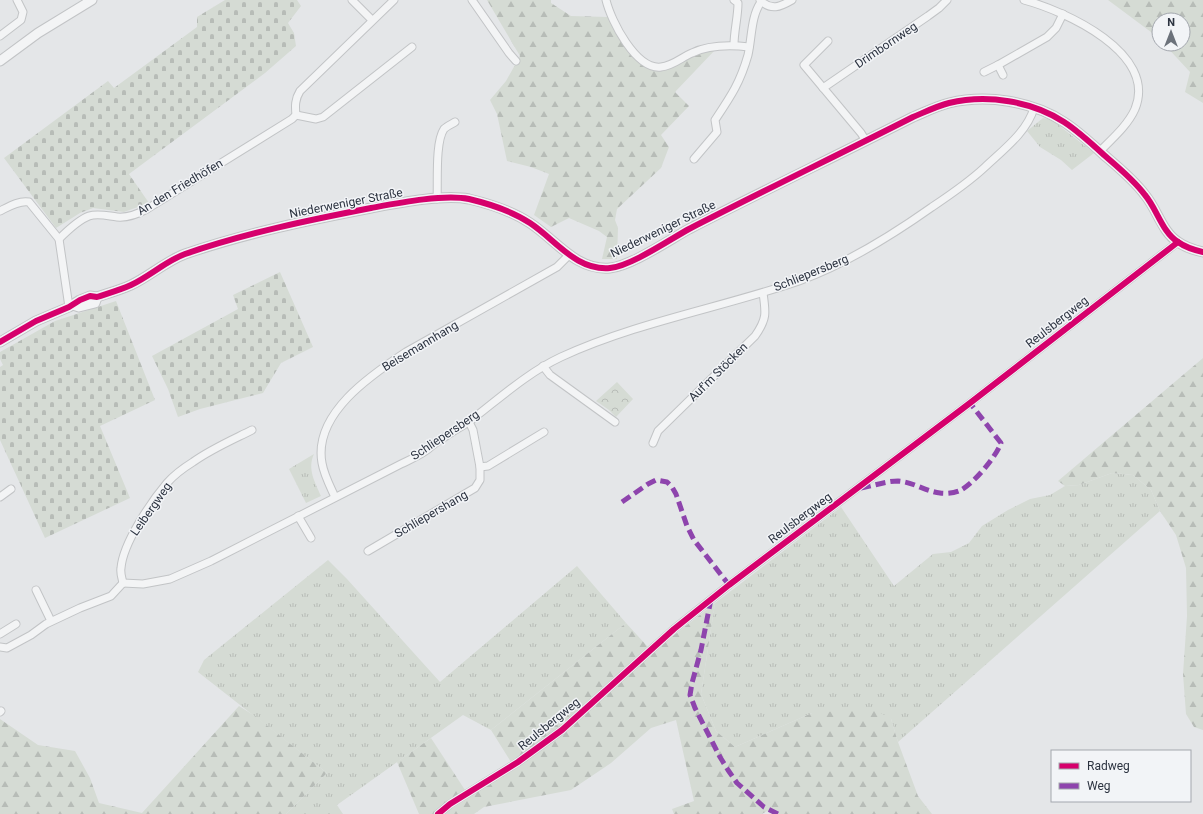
<svg xmlns="http://www.w3.org/2000/svg" width="1203" height="814" viewBox="0 0 1203 814" font-family="Roboto,sans-serif">
	<defs>
		<pattern id="grass-tufts" width="24" height="20" patternUnits="userSpaceOnUse"><rect width="24" height="20" fill="#d5dbd4"/><path d="M3 7l-1-3M5 7V3M7 7l1-3M15 17l-1-3M17 17v-4M19 17l1-3" fill="none" stroke="#b7bcb7"/></pattern>
		<pattern id="forest-firs" width="22" height="20" patternUnits="userSpaceOnUse"><rect width="22" height="20" fill="#d5dbd4"/><path d="M5 1l3.5 6h-7zM16 11l3.5 6h-7z" fill="#b7bcb7"/></pattern>
		<pattern id="cemetery-stones" width="16" height="16" patternUnits="userSpaceOnUse"><rect width="16" height="16" fill="#d5dbd4"/><path d="M2 7V4a2 2 0 0 1 4 0v3zM10 15v-3a2 2 0 0 1 4 0v3z" fill="#b7bcb7"/></pattern>
		<pattern id="park-crowns" width="20" height="18" patternUnits="userSpaceOnUse"><rect width="20" height="18" fill="#d5dbd4"/><path d="M2 6a3 3 0 1 1 6 0M12 15a3 3 0 1 1 6 0" fill="none" stroke="#b7bcb7"/></pattern>
	</defs>
	<rect width="100%" height="100%" fill="#e4e6e8"/>
	<g fill="url(#grass-tufts)">
		<path d="M 1043,118 L 1052,120 L 1094,153 L 1072,170 L 1061,160 L 1040,147 L 1027,131 Z"/>
		<path d="M 314,454 C 307,469 315,482 321,496 L 306,503 L 289,469 Z"/>
		<path d="M 1112,473 L 1133,475 L 1151,490 L 1160,511 L 898,742 L 891,719 L 812,713 L 735,747 L 716,731 L 701,694 L 715,603 L 841,507 L 894,586 L 933,554 L 951,552 L 969,543 L 982,526 L 1008,510 L 1030,499 L 1050,495 L 1065,486 L 1079,485 Z"/>
		<path d="M 328,560 L 347,579 L 440,682 L 577,566 L 626,623 L 491,730 L 463,715 L 337,805 L 343,814 L 286,814 L 327,773 L 198,672 L 204,660 Z"/>
	</g>
	<g fill="url(#forest-firs)">
		<path d="M 487,0 L 551,0 L 551,3 L 571,16 L 608,17 L 616,34 L 624,45 L 650,69 L 692,55 L 715,50 L 675,92 L 689,106 L 661,135 L 669,147 L 661,168 L 617,209 L 615,220 L 618,228 L 617,259 L 602,259 L 607,237 L 599,231 L 569,218 L 551,227 L 534,215 L 549,174 L 531,167 L 507,161 L 497,114 L 490,100 L 506,81 L 520,56 Z"/>
		<path d="M 1108,0 L 1203,0 L 1203,103 L 1185,92 L 1190,72 L 1164,44 L 1183,44 L 1183,20 L 1159,20 L 1159,38 Z"/>
		<path d="M 1203,358 L 1203,730 L 1194,727 L 1186,714 L 1183,674 L 1187,616 L 1186,568 L 1176,535 L 1160,511 L 1151,490 L 1133,475 L 1112,473 L 1079,485 L 1065,486 L 1058,481 Z"/>
		<path d="M 715,603 L 701,694 L 716,731 L 735,747 L 812,713 L 872,708 L 891,719 L 898,742 L 918,796 L 932,814 L 774,814 L 767,811 L 762,814 L 674,814 L 672,809 L 694,801 L 676,720 L 651,728 L 611,763 L 571,790 L 484,807 L 474,814 L 442,814 L 462,798 L 543,748 L 664,643 Z"/>
		<path d="M 626,623 L 648,647 C 604,687 562,731 511,762 L 491,730 Z"/>
		<path d="M 239,706 L 255,716 L 327,773 L 286,814 L 0,814 L 0,719 L 38,745 L 75,751 L 90,778 L 99,803 L 142,813 Z"/>
		<path d="M 431,738 L 465,790 L 434,814 L 419,814 L 397,762 Z"/>
	</g>
	<g fill="url(#cemetery-stones)">
		<path d="M 225,0 L 297,0 L 301,6 L 288,23 L 294,33 L 296,46 L 265,73 L 129,174 L 149,203 L 124,212 L 93,208 L 80,213 L 56,228 L 4,158 L 108,81 L 114,88 L 197,27 L 197,17 Z"/>
		<path d="M 280,272 L 313,347 L 281,363 L 263,393 L 200,409 L 178,417 L 168,389 L 152,356 L 238,309 L 233,295 Z"/>
		<path d="M 116,301 L 155,400 L 100,426 L 130,498 L 45,538 L 0,440 L 0,367 L 3,365 L 0,359 L 0,352 L 55,321 Z"/>
	</g>
	<path fill="url(#park-crowns)" d="M 617,382 L 633,399 L 616,417 L 609,410 L 596,401 Z"/>
	<g fill="none" stroke-linecap="round" stroke-linejoin="round">
		<defs>
			<g id="minor">
				<path d="M 352,0 L 372,20"/>
				<path d="M 472,0 L 509,53 L 516,61"/>
				<path d="M 606,0 C 611,21 636,70 661,67 C 673,66 682,57 692,53 C 709,45 731,45 749,47"/>
				<path d="M 760,0 C 771,11 780,7 792,0"/>
				<path d="M 1024,0 C 1065,11 1158,53 1135,109 C 1128,125 1112,139 1100,151"/>
				<path d="M 0,36 L 21,20 L 23,12 L 17,0"/>
				<path d="M 828,41 L 804,65 L 861,133 L 866,141"/>
				<path d="M 734,45 C 734,31 738,17 738,3 L 734,0"/>
				<path d="M 998,65 L 1003,75"/>
				<path d="M 984,72 L 998,65 L 1047,37 L 1056,28 L 1063,14"/>
				<path d="M 823,88 L 928,16 L 939,8 L 947,0"/>
				<path d="M 296,115 L 316,119 L 323,117 L 412,47"/>
				<path d="M 694,159 L 717,132 L 715,120 C 731,96 740,83 748,55 C 752,37 751,16 761,2"/>
				<path d="M 437,199 C 438,182 435,142 444,129 C 447,126 452,124 455,122"/>
				<path d="M 0,211 C 8,207 19,200 29,202 L 59,239 L 69,307"/>
				<path d="M 59,239 C 67,231 78,220 89,216 C 98,213 108,216 117,217 C 128,218 138,214 147,209 L 292,119 L 296,115 C 295,106 295,99 300,91 L 394,0"/>
				<path d="M 543,366 L 550,375 L 615,422"/>
				<path d="M 653,443 L 658,431 L 755,336 C 767,319 766,313 763,293"/>
				<path d="M 480,467 L 488,466 L 544,432"/>
				<path d="M 0,497 L 11,489"/>
				<path d="M 335,497 C 330,486 324,475 322,463 C 313,414 371,375 406,352 L 557,267 L 569,255"/>
				<path d="M 298,516 L 311,538"/>
				<path d="M 368,551 L 475,488 L 480,480 L 480,467 L 473,430 L 469,422"/>
				<path d="M 123,583 L 143,584 L 170,579 L 211,561 L 401,464 C 409,460 419,456 427,450 C 432,446 436,442 442,439 C 451,432 461,427 470,421 C 500,398 527,373 561,357 C 637,322 720,308 799,281 C 846,264 891,236 932,207 C 950,195 969,182 985,167 C 1003,150 1027,132 1034,108"/>
				<path d="M 123,583 C 122,578 120,573 121,568 C 123,543 151,502 167,483 C 174,475 185,467 193,462 C 211,449 232,440 252,430"/>
				<path d="M 36,590 L 51,621"/>
				<path d="M 0,634 L 16,624"/>
				<path d="M 0,647 L 7,648 L 31,635 L 46,624 L 80,608 L 111,596 L 123,583"/>
				<path d="M 0,712 L 1,711"/>
				<path d="M 438,814 L 450,804 L 518,762 L 562,730 L 674,629 L 729,585 L 970,403 L 1178,242"/>
			</g>
			<g id="tertiary">
				<path d="M 0,61 L 38,33 L 92,0"/>
				<path d="M 73,305 L 79,307 L 95,303 L 97,297"/>
				<path d="M 0,342 L 36,321 L 69,307 L 80,300 L 90,296 L 97,297 C 109,293 120,290 131,285 C 150,276 166,261 185,254 C 246,233 309,220 371,208 C 398,203 443,194 469,199 C 490,204 512,211 530,223 C 556,240 576,271 610,268 C 631,266 669,240 689,229 C 763,191 838,155 913,117 C 925,112 937,106 949,103 C 987,94 1032,101 1064,122 C 1078,131 1091,143 1104,155 C 1118,167 1134,180 1145,195 C 1157,209 1162,232 1178,242 C 1185,247 1194,250 1203,252"/>
			</g>
		</defs>
		<use href="#minor" stroke="#c2c4c6" stroke-width="9"/>
		<use href="#tertiary" stroke="#c2c4c6" stroke-width="11"/>
		<use href="#minor" stroke="#f3f4f5" stroke-width="7"/>
		<use href="#tertiary" stroke="#f3f4f5" stroke-width="9"/>
		<g stroke="#8e44ad" stroke-width="5" stroke-dasharray="10 5" stroke-linecap="butt">
			<path d="M 861,488 C 873,486 886,481 898,481 C 913,482 925,491 940,493 C 946,494 955,493 961,490 C 974,483 996,457 1001,443 L 970,403"/>
			<path d="M 622,502 L 648,484 L 656,480 L 667,482 L 672,487 L 676,494 L 687,526 L 694,540 L 729,585"/>
			<path d="M 711,599 L 701,650 L 692,683 L 690,695 L 695,708 L 720,757 L 728,770 L 737,783 L 764,807 L 778,814"/>
		</g>
		<defs>
			<g id="cycleway">
				<path d="M 0,342 L 36,321 L 69,307 L 80,300 L 90,296 L 97,297 C 109,293 120,290 131,285 C 150,276 166,261 185,254 C 246,233 309,220 371,208 C 398,203 443,194 469,199 C 490,204 512,211 530,223 C 556,240 576,271 610,268 C 631,266 669,240 689,229 C 763,191 838,155 913,117 C 925,112 937,106 949,103 C 987,94 1032,101 1064,122 C 1078,131 1091,143 1104,155 C 1118,167 1134,180 1145,195 C 1157,209 1162,232 1178,242 C 1185,247 1194,250 1203,252"/>
				<path d="M 438,814 L 450,804 L 518,762 L 562,730 L 674,629 L 729,585 L 970,403 L 1178,242"/>
			</g>
		</defs>
		<use href="#cycleway" stroke="#f2f4f7" stroke-width="8"/>
		<use href="#cycleway" stroke="#d6006c" stroke-width="6"/>
	</g>
	<g text-anchor="middle" dominant-baseline="central" stroke-width="3" stroke-linejoin="round" paint-order="stroke">
		<g font-size="12" fill="#2c3340" stroke="#f2f4f7">
			<text transform="translate(886 45) rotate(-34)">Drimbornweg</text>
			<text transform="translate(180 187) rotate(-31)">An den Friedhöfen</text>
			<text transform="translate(346 203) rotate(-11)">Niederweniger Straße</text>
			<text transform="translate(663 229) rotate(-26)">Niederweniger Straße</text>
			<text transform="translate(811 273) rotate(-22)">Schliepersberg</text>
			<text transform="translate(1057 322) rotate(-38)">Reulsbergweg</text>
			<text transform="translate(420 346) rotate(-31)">Beisemannhang</text>
			<text transform="translate(718 372) rotate(-45)">Auf'm Stöcken</text>
			<text transform="translate(445 435) rotate(-34)">Schliepersberg</text>
			<text transform="translate(151 509) rotate(-55)">Leibergweg</text>
			<text transform="translate(431 514) rotate(-30)">Schliepershang</text>
			<text transform="translate(800 518) rotate(-37)">Reulsbergweg</text>
			<text transform="translate(549 724) rotate(-39)">Reulsbergweg</text>
		</g>
	</g>
	<rect x="1051" y="750" width="140" height="52" fill="#f2f4f7" stroke="#a3a7ae"/>
	<rect x="1059" y="763" width="20" height="6" fill="#d6006c" stroke="#a3a7ae"/>
	<text x="1087" y="770" font-size="12" fill="#2c3340">Radweg</text>
	<rect x="1059" y="783" width="20" height="6" fill="#8e44ad" stroke="#a3a7ae"/>
	<text x="1087" y="790" font-size="12" fill="#2c3340">Weg</text>
	<g transform="translate(1171 32)"><circle r="19" fill="#f2f4f7" stroke="#a3a7ae"/>
	<path d="M0-3L7 15L0 10L-7 15Z" fill="#6c727b"/>
	<text y="-6" font-size="11" font-weight="bold" text-anchor="middle" fill="#2c3340">N</text>
	</g>
</svg>
